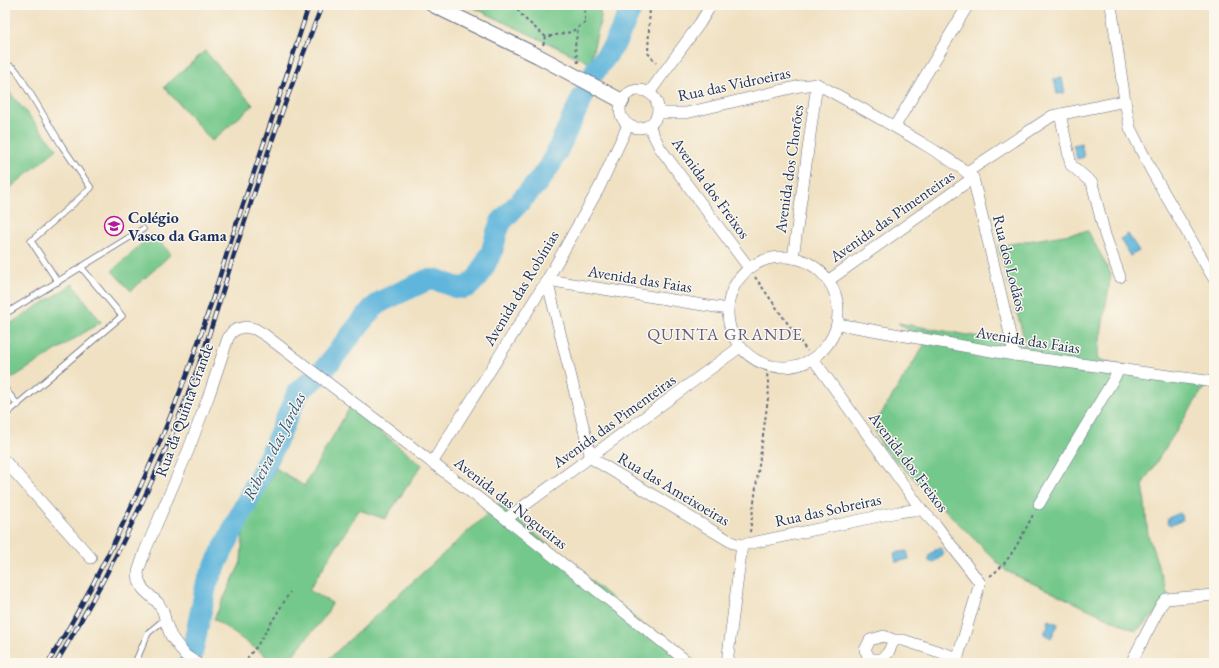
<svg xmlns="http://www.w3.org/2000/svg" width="1219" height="668" viewBox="0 0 1219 668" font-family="'EB Garamond',serif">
	<rect width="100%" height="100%" fill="#fbf7ec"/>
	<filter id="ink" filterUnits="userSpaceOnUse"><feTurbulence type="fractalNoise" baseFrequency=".025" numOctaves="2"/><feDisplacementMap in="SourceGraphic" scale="8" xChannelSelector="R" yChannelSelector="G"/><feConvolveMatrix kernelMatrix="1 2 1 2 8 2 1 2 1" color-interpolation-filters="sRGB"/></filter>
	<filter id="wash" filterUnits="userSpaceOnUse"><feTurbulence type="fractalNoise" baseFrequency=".012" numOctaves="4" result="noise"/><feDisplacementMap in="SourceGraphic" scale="16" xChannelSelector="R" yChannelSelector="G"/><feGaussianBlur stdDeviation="0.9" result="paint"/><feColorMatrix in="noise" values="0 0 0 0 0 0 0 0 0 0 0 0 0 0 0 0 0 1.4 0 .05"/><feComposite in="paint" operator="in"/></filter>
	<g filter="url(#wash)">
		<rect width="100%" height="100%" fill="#f0e1c2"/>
		<g fill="#75c88b" stroke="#487c74">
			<path d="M 468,5 L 599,5 L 601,17 L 590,63 Z"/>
			<path d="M 205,51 L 253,105 L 212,141 L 164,87 Z"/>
			<path d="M 5,87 L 57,149 L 5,192 Z"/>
			<path d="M 1088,231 L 1111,274 L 1097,359 L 1205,386 L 1143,483 L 1148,535 L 1170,601 L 1136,631 L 1006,571 L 885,450 L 873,427 L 926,342 L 898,323 L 1026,345 L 998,246 Z"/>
			<path d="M 152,234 L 171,254 L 131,291 L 112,271 Z"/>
			<path d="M 73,284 L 101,322 L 6,382 L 5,327 Z"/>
			<path d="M 350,407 L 422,465 L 385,519 L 359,510 L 309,590 L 332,603 L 327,614 L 286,663 L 276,663 L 214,619 L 241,562 L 243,531 L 276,468 L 304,486 Z"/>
			<path d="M 499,503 L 688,663 L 324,663 Z"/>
		</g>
		<g fill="#5eb5db" stroke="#3c729c">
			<path d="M 1062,78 L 1065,93 L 1057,94 L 1054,79 Z"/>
			<path d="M 1081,143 L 1084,157 L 1077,159 L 1073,145 Z"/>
			<path d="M 1128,234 L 1139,251 L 1130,256 L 1120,239 Z"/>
			<path d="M 1180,513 L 1183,520 L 1171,525 L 1167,523 L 1168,518 Z"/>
			<path d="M 938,548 L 940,548 L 944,552 L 943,555 L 934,562 L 930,562 L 928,560 L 929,555 Z"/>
			<path d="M 907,551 L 909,559 L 896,562 L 894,553 Z"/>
			<path d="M 1048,620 L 1049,620 L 1058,624 L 1051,638 L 1044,634 L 1048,625 L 1047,622 Z"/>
		</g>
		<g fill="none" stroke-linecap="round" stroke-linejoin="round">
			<g stroke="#5eb5db" stroke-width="22">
				<path d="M 595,71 L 614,45 L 633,5"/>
				<path d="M 190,663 L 207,582 L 272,451 L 298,392 L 322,372 L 362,321 L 372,309 L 382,301 L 427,280 L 437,280 L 455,287 L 463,288 L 469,286 L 479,276 L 492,251 L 497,232 L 501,222 L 538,182 L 552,162 L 583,96"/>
			</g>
		</g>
	</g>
	<g filter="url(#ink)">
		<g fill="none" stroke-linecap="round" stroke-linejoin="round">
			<defs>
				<g id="service">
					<path d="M 5,64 L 14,68 L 18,73 L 62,146 L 91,188 L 31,241 L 58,282"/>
					<path d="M 5,314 L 143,229"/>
					<path d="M 5,389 L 18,405"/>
					<path d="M 5,415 L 122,316 L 81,267"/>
					<path d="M 135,663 L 148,633 L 165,619"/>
				</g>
				<g id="minor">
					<path d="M 1111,5 L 1125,101 L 1130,128 L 1151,170 L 1214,279"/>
					<path d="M 817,84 C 854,104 891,124 927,146 C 943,156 960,165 973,178"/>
					<circle cx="639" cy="109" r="19"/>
					<path d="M 649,93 L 700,23 L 711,5"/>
					<path d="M 658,113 L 686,113 L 800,86 L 817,84"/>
					<path d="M 1060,114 L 1071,165 L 1092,183 L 1105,235 L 1120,277"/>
					<path d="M 649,126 L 660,148 L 749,268"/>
					<path d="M 895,126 L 968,5"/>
					<path d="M 967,172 L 1052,116 L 1125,101"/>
					<path d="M 973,178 L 1007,320 L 1014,355"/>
					<circle cx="783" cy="312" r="55"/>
					<path d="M 793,258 L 817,84"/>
					<path d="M 829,280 L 973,178"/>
					<path d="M 728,309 L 547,280 L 591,458 L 733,543 L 742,545 L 898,512 L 921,509"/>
					<path d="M 838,324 L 1014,355 L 1214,382"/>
					<path d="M 814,360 L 921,509 L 936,525 L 980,583 L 956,663"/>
					<path d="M 5,461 L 91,558"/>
					<path d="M 432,463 L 547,280 L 599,188 L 628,125"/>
					<path d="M 1039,504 L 1119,370"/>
					<path d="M 506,519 L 740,347"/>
					<path d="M 894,640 L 888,653 L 881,659 L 870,659 L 865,650 L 870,640 L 884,636 L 894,640 L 903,640 L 958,658"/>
					<path d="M 197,663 L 185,655 L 171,636 L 166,623 L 163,611 L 158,603 L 143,589 L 139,581 L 138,572 L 145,551 L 188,451 L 209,395 L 228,338 L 232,332 L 237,329 L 245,327 L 255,329 L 265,335 L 506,519 L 689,663"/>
					<path d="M 727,663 L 742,545"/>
					<path d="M 1131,663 L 1161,605 L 1166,599 L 1214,595"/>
				</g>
				<path id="tertiary" d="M 433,5 L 538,56 L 622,101"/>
			</defs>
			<use href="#service" stroke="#666d81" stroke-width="7"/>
			<use href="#minor" stroke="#666d81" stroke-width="12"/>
			<use href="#tertiary" stroke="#666d81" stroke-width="16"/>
			<g stroke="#666d81" stroke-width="2" stroke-dasharray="3 3" stroke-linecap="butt">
				<path d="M 514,5 L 525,19 L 546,37"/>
				<path d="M 650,5 L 648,53 L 656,63"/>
				<path d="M 543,45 L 546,37 L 571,32 L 585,23 L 585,5"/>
				<path d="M 578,63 L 575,46 L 578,28"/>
				<path d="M 755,277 L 807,351"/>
				<path d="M 750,532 L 769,391 L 766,365"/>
				<path d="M 990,576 C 1011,562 1022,535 1034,513"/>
				<path d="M 243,663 L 257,646 L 290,592"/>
			</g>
			<use href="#service" stroke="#fff" stroke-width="5.5"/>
			<use href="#minor" stroke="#fff" stroke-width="11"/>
			<use href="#tertiary" stroke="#fff" stroke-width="14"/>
			<defs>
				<g id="rail">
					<path d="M 48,663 C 104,571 150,472 188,371 C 206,323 220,274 236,225 C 261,152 286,79 309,5"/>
					<path d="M 56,663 C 113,569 161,470 198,367 C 215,320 228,271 244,224 C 268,150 294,77 322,5"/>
				</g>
			</defs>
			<use href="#rail" stroke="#1b2f5e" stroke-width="4.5"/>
			<use href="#rail" stroke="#fbf7ec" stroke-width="3" stroke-dasharray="9" stroke-linecap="butt"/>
		</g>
	</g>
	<defs>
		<symbol id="school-ring" viewBox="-11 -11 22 22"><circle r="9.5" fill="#fbf7ec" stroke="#b5179e" stroke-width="1.5"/><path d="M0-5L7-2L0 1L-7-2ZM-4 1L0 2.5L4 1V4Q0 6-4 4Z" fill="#b5179e"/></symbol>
	</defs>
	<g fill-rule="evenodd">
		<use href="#school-ring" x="103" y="215" width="22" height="22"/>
	</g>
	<g text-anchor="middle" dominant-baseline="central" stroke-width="3" stroke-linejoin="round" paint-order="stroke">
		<g font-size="16" fill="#1b2f5e" stroke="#fbf7ec">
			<text transform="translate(734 84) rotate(-12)">Rua das Vidroeiras</text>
			<text transform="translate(789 169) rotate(-82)">Avenida dos Chorões</text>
			<text transform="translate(711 188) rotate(54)">Avenida dos Freixos</text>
			<text transform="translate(892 216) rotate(-35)">Avenida das Pimenteiras</text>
			<text transform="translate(1010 263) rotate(76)">Rua dos Lodãos</text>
			<text transform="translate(640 279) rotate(9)">Avenida das Faias</text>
			<text transform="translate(521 288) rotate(-59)">Avenida das Robínias</text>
			<text transform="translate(1028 340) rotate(9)">Avenida das Faias</text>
			<text transform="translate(184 410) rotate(-70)">Rua da Quinta Grande</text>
			<text transform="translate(614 421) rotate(-36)">Avenida das Pimenteiras</text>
			<text transform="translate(909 462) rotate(53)">Avenida dos Freixos</text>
			<text transform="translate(674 489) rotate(31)">Rua das Ameixoeiras</text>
			<text transform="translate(511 503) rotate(38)">Avenida das Nogueiras</text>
			<text transform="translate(828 510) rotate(-12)">Rua das Sobreiras</text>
		</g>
		<g font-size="16" font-weight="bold" fill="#1b2f5e" stroke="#fbf7ec" text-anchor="start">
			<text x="128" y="217">Colégio<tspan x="128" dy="18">Vasco da Gama</tspan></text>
		</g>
		<g font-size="17" letter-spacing="1" fill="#615c85" stroke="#fbf7ec">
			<text x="725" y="334">QUINTA GRANDE</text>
		</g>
		<g font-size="17" font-style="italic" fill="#2f5784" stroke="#fbf7ec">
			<text transform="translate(274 446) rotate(-63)">Ribeira das Jardas</text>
		</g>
	</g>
	<rect width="1219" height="668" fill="none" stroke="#fbf7ec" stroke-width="20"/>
</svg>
